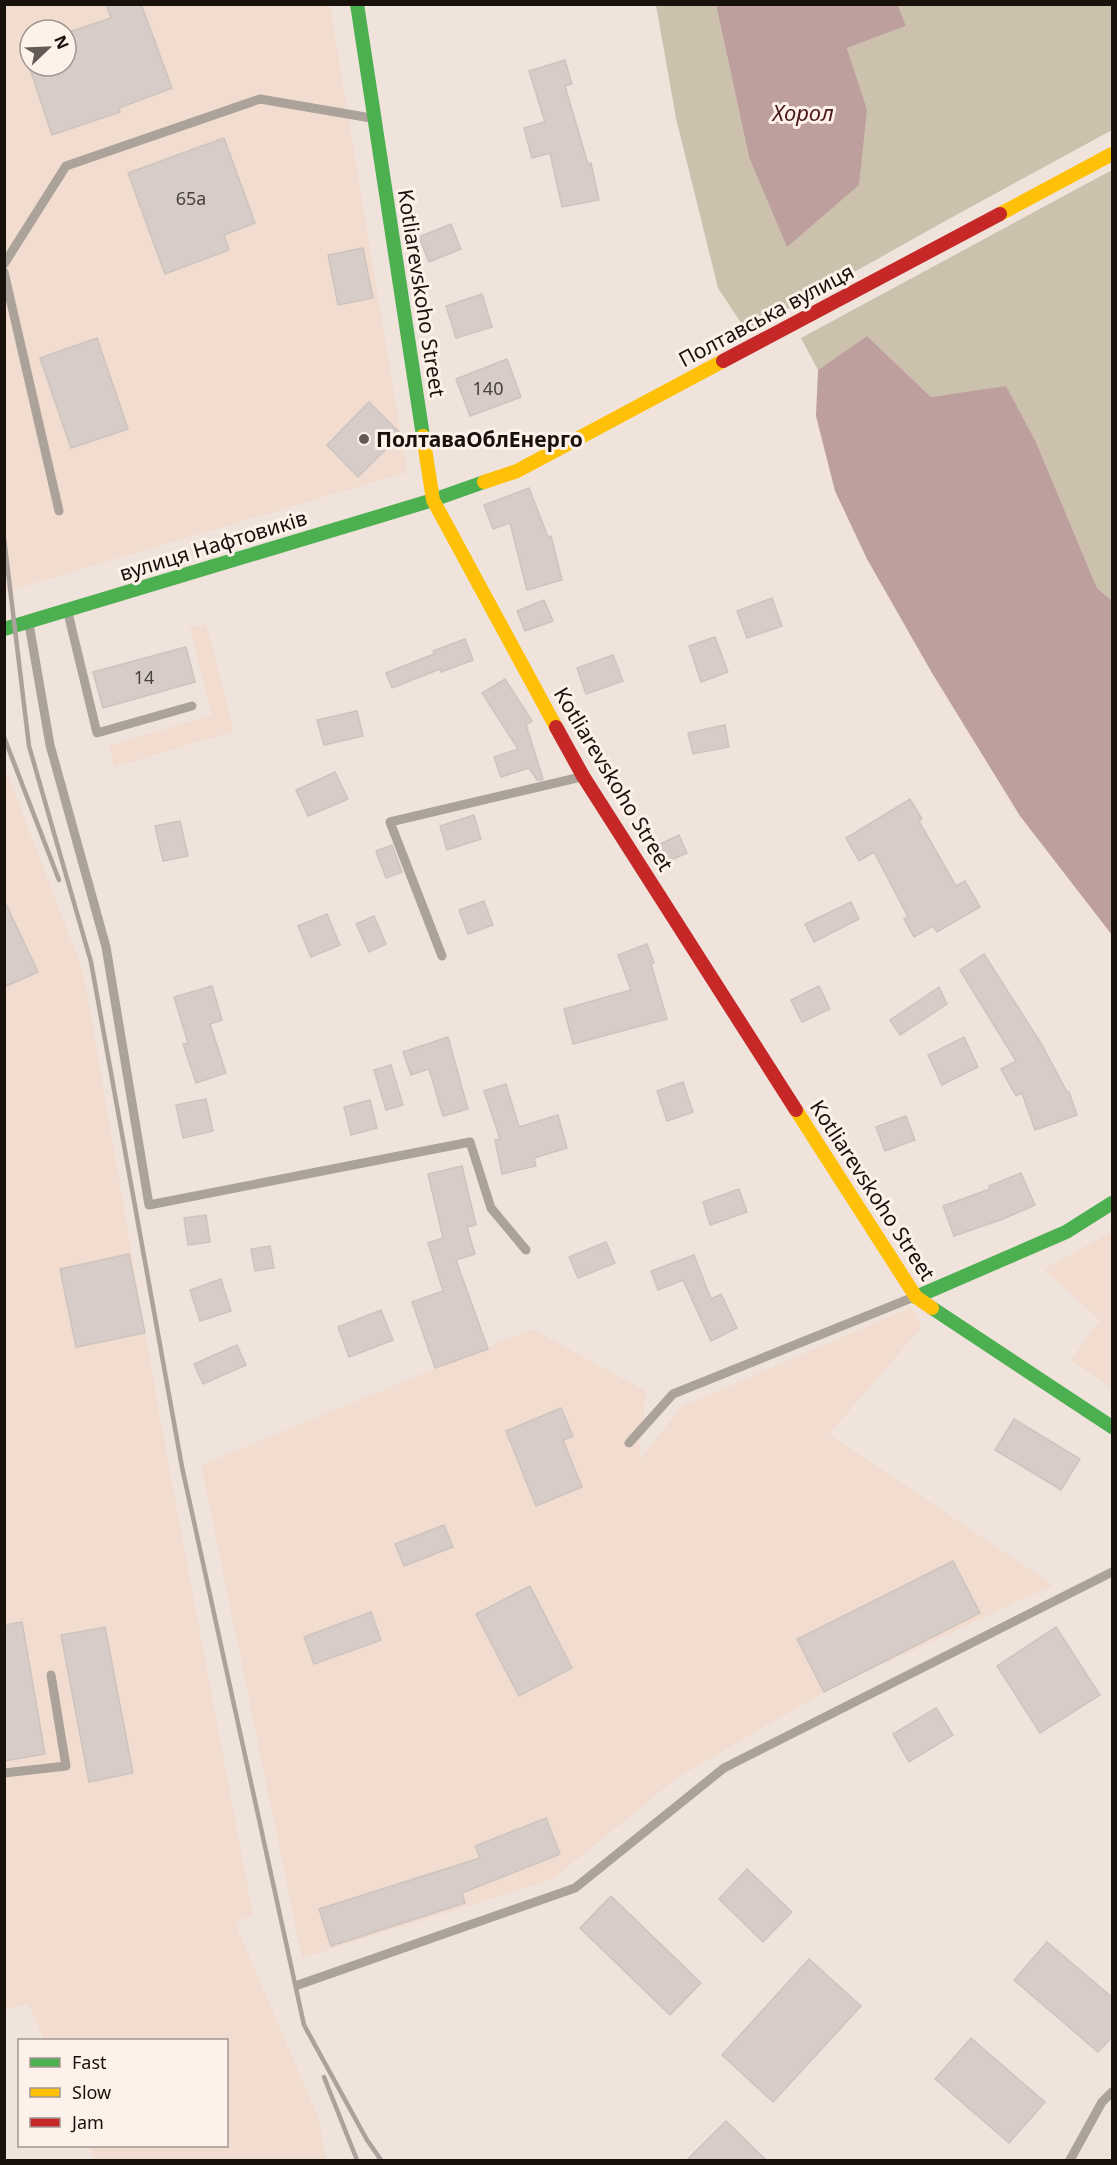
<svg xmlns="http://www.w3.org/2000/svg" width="1117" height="2165" viewBox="0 0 1117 2165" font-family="'Noto Sans',sans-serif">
	<rect width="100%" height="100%" fill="#efe3dc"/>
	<g fill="#f1dccf" fill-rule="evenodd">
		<path d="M 4,5 L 330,5 L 407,472 L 5,592 ZM 30,30 L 66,30 L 66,66 L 30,66 Z"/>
		<path d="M 206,624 L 234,731 L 114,767 L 109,746 L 212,715 L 190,628 Z"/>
		<path d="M 4,765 L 83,971 L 164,1440 L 253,1915 L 235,1923 L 318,2117 L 326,2160 L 95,2160 L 89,2146 L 226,2146 L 226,2040 L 44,2040 L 28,2003 L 5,2011 Z"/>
		<path d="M 1112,1232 L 1112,1388 L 1071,1360 L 1100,1320 L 1044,1269 Z"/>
		<path d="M 912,1307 L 922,1327 L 829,1434 L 1053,1585 L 824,1692 L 678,1777 L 553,1879 L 302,1958 L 201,1465 L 532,1329 L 646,1391 L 639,1461 L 681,1407 Z"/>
	</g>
	<g fill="#cbc1ac">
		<path d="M 656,5 L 716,5 L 749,157 L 867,109 L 847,48 L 906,26 L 898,5 L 1112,5 L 1112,130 L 956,215 L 747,332 L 718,288 L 676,118 Z"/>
		<path d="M 1112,170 L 1112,601 L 1097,588 L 1036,442 L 1006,387 L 931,397 L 867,336 L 818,370 L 801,338 Z"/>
	</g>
	<g fill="#bd9f9e">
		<path d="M 716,5 L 898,5 L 906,26 L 847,48 L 867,109 L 859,185 L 787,247 L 749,157 Z"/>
		<path d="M 867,336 L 931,397 L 1006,386 L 1036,442 L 1097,588 L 1112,601 L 1112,935 L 1020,816 L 932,673 L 867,559 L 835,491 L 816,416 L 818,370 Z"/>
	</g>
	<g fill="#d7ccc8" stroke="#cdc4bf" stroke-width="1.5">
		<path d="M 106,4 L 141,4 L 172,88 L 119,108 L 120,112 L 52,135 L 29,66 L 66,66 L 66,33 L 111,18 Z"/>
		<path d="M 565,60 L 572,84 L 565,86 L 588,164 L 591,163 L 599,200 L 562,207 L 550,153 L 532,158 L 524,128 L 545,122 L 529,71 Z"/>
		<path d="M 224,138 L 255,223 L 224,235 L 229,250 L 165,274 L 128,173 Z"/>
		<path d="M 451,224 L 461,249 L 429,262 L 419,237 Z"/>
		<path d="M 363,248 L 373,298 L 338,305 L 328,255 Z"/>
		<path d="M 482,294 L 492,327 L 456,338 L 446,306 Z"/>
		<path d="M 97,338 L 128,429 L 71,448 L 40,358 Z"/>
		<path d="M 507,359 L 521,397 L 470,416 L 456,379 Z"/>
		<path d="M 369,402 L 401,434 L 358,477 L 327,445 Z"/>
		<path d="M 529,488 L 548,537 L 551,536 L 562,580 L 527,590 L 510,523 L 493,529 L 484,505 Z"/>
		<path d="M 772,598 L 782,626 L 747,638 L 737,611 Z"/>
		<path d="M 544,600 L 553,621 L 525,631 L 517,611 Z"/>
		<path d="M 715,637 L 728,672 L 701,682 L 689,646 Z"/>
		<path d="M 465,639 L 473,660 L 441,672 L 440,669 L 392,688 L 386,673 L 434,654 L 433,651 Z"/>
		<path d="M 186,647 L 195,682 L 103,708 L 93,672 Z"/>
		<path d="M 613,655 L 623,681 L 586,694 L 577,668 Z"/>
		<path d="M 505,679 L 532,721 L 526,725 L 543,779 L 541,780 L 537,780 L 529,768 L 501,777 L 494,757 L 518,749 L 482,693 Z"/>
		<path d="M 357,711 L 363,736 L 324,745 L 317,720 Z"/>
		<path d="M 725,725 L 729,747 L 693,754 L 688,733 Z"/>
		<path d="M 335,772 L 348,799 L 308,816 L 296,790 Z"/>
		<path d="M 910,799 L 922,819 L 919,821 L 956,886 L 965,881 L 980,907 L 937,932 L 933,926 L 914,937 L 904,919 L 908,917 L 874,852 L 859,861 L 846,838 Z"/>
		<path d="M 474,815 L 481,839 L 447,850 L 440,826 Z"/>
		<path d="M 180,821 L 188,856 L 163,861 L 155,826 Z"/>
		<path d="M 679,835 L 687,853 L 664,863 L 656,846 Z"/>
		<path d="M 392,845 L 402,872 L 386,878 L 376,851 Z"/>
		<path d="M 4,900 L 38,972 L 4,987 Z"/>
		<path d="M 484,901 L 493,925 L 468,934 L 459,910 Z"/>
		<path d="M 851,902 L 859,919 L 814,942 L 805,924 Z"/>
		<path d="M 327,914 L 340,945 L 311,957 L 298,926 Z"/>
		<path d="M 374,916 L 386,944 L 369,952 L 356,924 Z"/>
		<path d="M 647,944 L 654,963 L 651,964 L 667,1019 L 573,1044 L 564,1009 L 631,990 L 618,955 Z"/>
		<path d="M 984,954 L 1042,1045 L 1067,1092 L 1069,1092 L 1077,1115 L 1035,1130 L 1022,1093 L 1016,1096 L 1001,1069 L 1016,1061 L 960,970 Z"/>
		<path d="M 212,986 L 222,1020 L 210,1024 L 226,1073 L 196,1083 L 183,1044 L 188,1043 L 174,997 Z"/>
		<path d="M 819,986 L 830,1009 L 802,1022 L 791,1000 Z"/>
		<path d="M 939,987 L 947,1004 L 900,1035 L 890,1020 Z"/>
		<path d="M 448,1037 L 468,1109 L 443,1116 L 429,1069 L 411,1075 L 403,1052 Z"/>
		<path d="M 964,1037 L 978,1067 L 942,1085 L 928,1055 Z"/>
		<path d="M 391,1065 L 403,1105 L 386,1110 L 374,1070 Z"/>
		<path d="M 683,1082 L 693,1112 L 667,1121 L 657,1091 Z"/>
		<path d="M 506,1084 L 519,1127 L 558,1115 L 567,1148 L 534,1158 L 536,1166 L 502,1174 L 495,1140 L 500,1139 L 484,1091 Z"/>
		<path d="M 206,1099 L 213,1131 L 183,1138 L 176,1105 Z"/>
		<path d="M 370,1100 L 377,1128 L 351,1135 L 344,1107 Z"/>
		<path d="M 906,1116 L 915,1140 L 885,1151 L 876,1127 Z"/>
		<path d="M 462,1166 L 476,1225 L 467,1227 L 475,1254 L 456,1260 L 488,1349 L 435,1368 L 412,1302 L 443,1291 L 428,1243 L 443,1238 L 428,1174 Z"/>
		<path d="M 1021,1173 L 1035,1205 L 1003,1219 L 954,1236 L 943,1206 L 990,1189 L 989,1186 Z"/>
		<path d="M 739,1189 L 747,1212 L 710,1225 L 703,1202 Z"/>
		<path d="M 206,1215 L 210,1242 L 188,1245 L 184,1218 Z"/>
		<path d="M 606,1242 L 615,1263 L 578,1278 L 569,1257 Z"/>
		<path d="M 270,1246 L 274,1268 L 255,1271 L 251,1249 Z"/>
		<path d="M 129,1254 L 145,1333 L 76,1347 L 60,1269 Z"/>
		<path d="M 694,1255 L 711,1299 L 721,1294 L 737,1328 L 711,1341 L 683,1280 L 658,1290 L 651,1271 Z"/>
		<path d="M 221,1279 L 231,1311 L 200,1321 L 190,1290 Z"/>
		<path d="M 381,1310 L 393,1340 L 349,1357 L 338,1327 Z"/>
		<path d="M 237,1345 L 246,1365 L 203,1384 L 194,1364 Z"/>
		<path d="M 561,1408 L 573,1436 L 563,1440 L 582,1487 L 536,1506 L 506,1431 Z"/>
		<path d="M 1014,1419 L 1080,1459 L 1061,1490 L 995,1450 Z"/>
		<path d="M 444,1525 L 453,1547 L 404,1566 L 395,1544 Z"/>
		<path d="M 953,1561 L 980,1613 L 824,1692 L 797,1639 Z"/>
		<path d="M 530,1586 L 572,1668 L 519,1696 L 476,1614 Z"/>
		<path d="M 371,1612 L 381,1640 L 314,1664 L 304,1637 Z"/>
		<path d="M 22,1622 L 45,1754 L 4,1761 L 4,1625 Z"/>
		<path d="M 105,1627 L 133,1773 L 89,1782 L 61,1635 Z"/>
		<path d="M 1056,1627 L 1100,1695 L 1040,1733 L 997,1666 Z"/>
		<path d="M 936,1708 L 953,1735 L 909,1762 L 893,1734 Z"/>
		<path d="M 546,1818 L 560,1854 L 462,1893 L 465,1903 L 331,1946 L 319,1909 L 480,1858 L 475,1846 Z"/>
		<path d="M 747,1869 L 792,1912 L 763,1942 L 719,1899 Z"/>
		<path d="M 611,1896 L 701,1983 L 670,2015 L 580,1928 Z"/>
		<path d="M 1047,1942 L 1113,1998 L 1113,2036 L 1098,2052 L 1014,1980 Z"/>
		<path d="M 809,1959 L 861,2006 L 773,2102 L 722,2055 Z"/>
		<path d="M 971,2038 L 1045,2102 L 1009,2143 L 935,2079 Z"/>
		<path d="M 726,2121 L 766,2160 L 687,2160 Z"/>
	</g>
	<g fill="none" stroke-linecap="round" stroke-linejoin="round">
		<g stroke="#aba299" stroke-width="9">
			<path d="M 4,264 L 66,166 L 260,99 L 371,118"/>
			<path d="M 4,272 L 59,511"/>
			<path d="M 68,613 L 97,733 L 192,706"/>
			<path d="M 29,624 L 50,745 L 106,947 L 149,1205 L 470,1142 L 491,1208 L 526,1250"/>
			<path d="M 442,956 L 390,822 L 581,777"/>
			<path d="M 629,1443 L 673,1394 L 914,1297"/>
			<path d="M 4,1773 L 66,1766 L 51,1675"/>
			<path d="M 298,1985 L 575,1888 L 724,1768 L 1112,1572"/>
			<path d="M 1070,2160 L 1102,2102 L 1112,2092"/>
		</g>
		<g stroke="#4caf50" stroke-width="14">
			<path d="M 357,4 L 423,436"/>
			<path d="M 4,629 L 433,500 L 484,482"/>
			<path d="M 916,1297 L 1066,1232 L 1112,1203"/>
			<path d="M 932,1308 L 1112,1427"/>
		</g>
		<g stroke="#ffc107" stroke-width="14">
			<path d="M 1000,214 L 1112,154"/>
			<path d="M 423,436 L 433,500 L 556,727"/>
			<path d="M 484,482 L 517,471 L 723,361"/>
			<path d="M 796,1110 L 916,1297 L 932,1308"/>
		</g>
		<g stroke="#c62828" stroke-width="14">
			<path d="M 723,361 L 1000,214"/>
			<path d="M 556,727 L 583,776 L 796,1110"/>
		</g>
		<g stroke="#aba29b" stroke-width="4.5">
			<path d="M 4,538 L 29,746 L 91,962 L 182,1467 L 304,2025 L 367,2140 L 381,2160"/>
			<path d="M 4,737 L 59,880"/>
			<path d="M 324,2077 L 357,2160"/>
		</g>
	</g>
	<circle fill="#635a55" stroke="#fef1e9" stroke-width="2" cx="364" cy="439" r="6"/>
	<g text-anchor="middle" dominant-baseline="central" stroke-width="6" stroke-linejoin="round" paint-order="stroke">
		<g font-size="18" fill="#49413c">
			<text x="191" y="198">65а</text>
			<text x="488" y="388">140</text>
			<text x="144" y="677">14</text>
		</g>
		<g font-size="21" fill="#18110c" stroke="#fef1e9">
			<text transform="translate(422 293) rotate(81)">Kotliarevskoho Street</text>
			<text transform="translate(766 315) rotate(-28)">Полтавська вулиця</text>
			<text transform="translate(213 545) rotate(-17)">вулиця Нафтовиків</text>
			<text transform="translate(614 779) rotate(59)">Kotliarevskoho Street</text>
			<text transform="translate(873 1190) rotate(57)">Kotliarevskoho Street</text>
		</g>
		<g font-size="21" font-weight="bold" fill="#18110c" stroke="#fef1e9" text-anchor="start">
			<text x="376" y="439">ПолтаваОблЕнерго</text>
		</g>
		<g font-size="22" font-style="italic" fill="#4a181f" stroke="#fef1e9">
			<text x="803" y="112">Хорол</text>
		</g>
	</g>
	<rect width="1117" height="2165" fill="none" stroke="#18110c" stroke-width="12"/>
	<rect x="18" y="2039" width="210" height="108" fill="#fef1e9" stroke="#a29791" stroke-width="1.5"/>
	<rect x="30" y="2058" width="30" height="9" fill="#4caf50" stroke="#a29791" stroke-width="1.5"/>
	<text x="72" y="2069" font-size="18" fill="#18110c">Fast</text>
	<rect x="30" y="2088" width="30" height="9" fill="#ffc107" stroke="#a29791" stroke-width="1.5"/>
	<text x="72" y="2099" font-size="18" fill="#18110c">Slow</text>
	<rect x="30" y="2118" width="30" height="9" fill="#c62828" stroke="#a29791" stroke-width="1.5"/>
	<text x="72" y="2129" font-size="18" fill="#18110c">Jam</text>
	<g transform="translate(48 48) rotate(67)"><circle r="28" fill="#fef1e9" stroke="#a29791" stroke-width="1.5"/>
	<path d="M0-4.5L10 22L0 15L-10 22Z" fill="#635a55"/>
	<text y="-9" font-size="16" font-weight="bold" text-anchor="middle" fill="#18110c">N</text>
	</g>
</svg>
